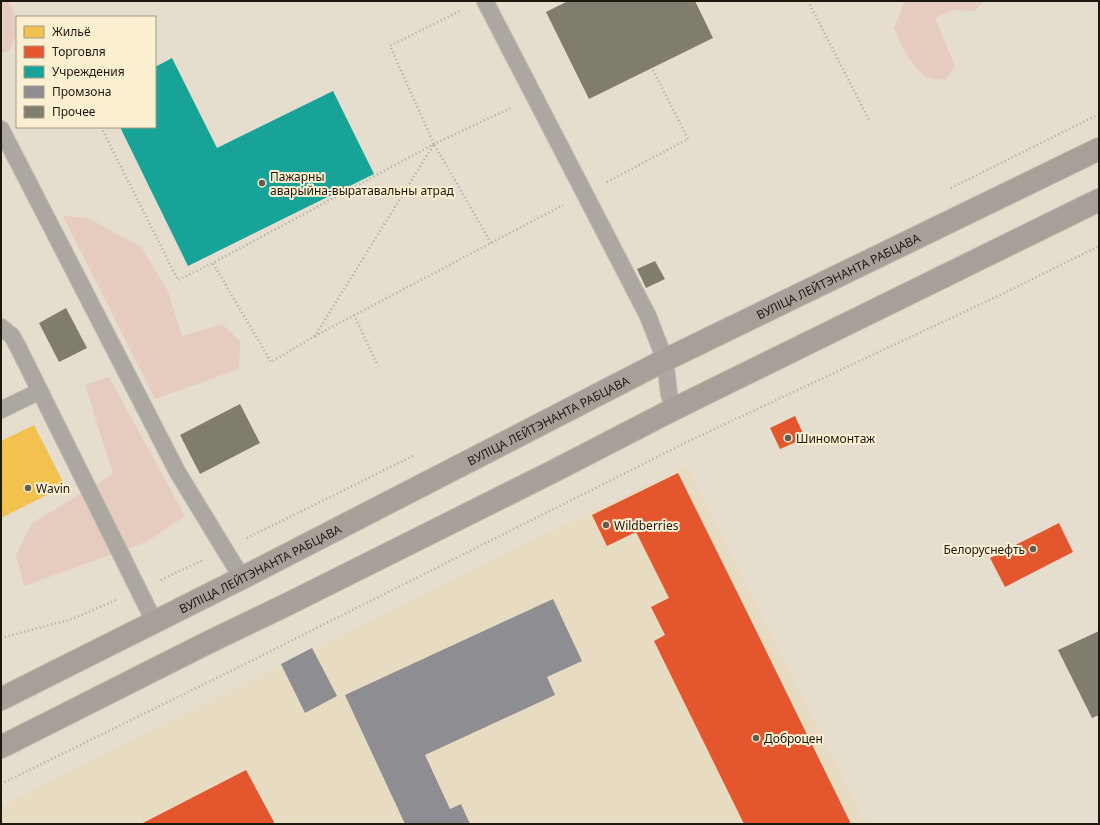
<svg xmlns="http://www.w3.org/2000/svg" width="1100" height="825" viewBox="0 0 1100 825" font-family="'Noto Sans',sans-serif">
	<rect width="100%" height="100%" fill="#e5dece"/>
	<path fill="#e7dbc1" d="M 687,465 L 867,824 L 1,824 L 1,807 L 229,689 Z"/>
	<g fill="#e6ccbe">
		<path d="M 1,1 L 8,1 L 17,19 L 17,32 L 10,50 L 1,53 Z"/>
		<path d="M 905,1 L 985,1 L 974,11 L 953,10 L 935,18 L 955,66 L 945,80 C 941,79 936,80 932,79 C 913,73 902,45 894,28 Z"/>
		<path d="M 63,216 L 88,218 L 141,247 L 168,291 L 182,336 L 222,324 L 240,341 L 239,369 L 155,399 Z"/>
		<path d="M 109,377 L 185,516 L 146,542 L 24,586 L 16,555 L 31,524 L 113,474 L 85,385 Z"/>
	</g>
	<path fill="#f2c14e" d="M 34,425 L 65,486 L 1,518 L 1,441 Z"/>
	<g fill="#e4572e">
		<path d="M 795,416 L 805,438 L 780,449 L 770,428 Z"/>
		<path d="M 678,473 L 740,598 L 851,824 L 744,824 L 654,641 L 665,635 L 651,607 L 669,598 L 636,532 L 607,546 L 592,515 Z"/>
		<path d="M 1059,523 L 1073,552 L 1005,587 L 990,558 Z"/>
		<path d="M 246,770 L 275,824 L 141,824 Z"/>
	</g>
	<path fill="#17a398" d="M 172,58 L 217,148 L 333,91 L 374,174 L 188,266 L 120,127 L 155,127 L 155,67 Z"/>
	<g fill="#8d8d92">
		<path d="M 553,599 L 582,661 L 547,677 L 555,695 L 425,755 L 450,809 L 461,804 L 470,824 L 405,824 L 345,695 Z"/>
		<path d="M 312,648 L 337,696 L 305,713 L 281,664 Z"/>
	</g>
	<g fill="#807d6f">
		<path d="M 568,1 L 695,1 L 713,38 L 589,99 L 546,12 Z"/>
		<path d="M 655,261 L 665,279 L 646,288 L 637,269 Z"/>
		<path d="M 66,308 L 87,348 L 59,362 L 39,323 Z"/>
		<path d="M 240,404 L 260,443 L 200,474 L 180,435 Z"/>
		<path d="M 1099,631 L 1099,715 L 1092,718 L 1058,650 Z"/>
	</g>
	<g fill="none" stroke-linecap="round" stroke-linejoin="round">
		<defs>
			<g id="service">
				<path d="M 485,1 L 648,316 L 665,360 L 669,394 L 674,409"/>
				<path d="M 1,129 L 178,473 L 242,578"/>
				<path d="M 1,327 L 12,336 L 18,347 L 154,621"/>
				<path d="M 1,410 L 40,391"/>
			</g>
			<g id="trunk">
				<path id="s1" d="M 1,699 L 242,578 L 665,360 L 1099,149"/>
				<path d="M 1,747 L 207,643 L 290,603 L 552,472 L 674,409 L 1099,200"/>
			</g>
		</defs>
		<use href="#service" stroke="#bfbaad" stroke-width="18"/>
		<use href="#trunk" stroke="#bfbaad" stroke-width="24"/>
		<g stroke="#aaa79e" stroke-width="2.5" stroke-dasharray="1 3" stroke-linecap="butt">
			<path d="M 808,1 L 869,120"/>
			<path d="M 101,127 L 178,280 L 213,263"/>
			<path d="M 434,144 L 390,46 L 462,10"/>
			<path d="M 607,182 L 688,139 L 652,68"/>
			<path d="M 951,188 L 1099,114"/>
			<path d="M 491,243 L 434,144 L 315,336 L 563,205"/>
			<path d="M 354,315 L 378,366"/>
			<path d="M 315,336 L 271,362 L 213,263 L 434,144 L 513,107"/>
			<path d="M 247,538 L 413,456"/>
			<path d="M 161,580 L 203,560"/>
			<path d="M 1,638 L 72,619 L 116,600"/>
			<path d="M 1,784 L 247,663 L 689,441 L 996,297 L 1099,246"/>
		</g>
		<use href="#service" stroke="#aca7a0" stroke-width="16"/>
		<use href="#trunk" stroke="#a7a098" stroke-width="22"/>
	</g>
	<g fill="#635d51" stroke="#fbefd2" stroke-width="1.5">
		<circle cx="262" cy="183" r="4"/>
		<circle cx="788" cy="438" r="4"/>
		<circle cx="28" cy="488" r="4"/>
		<circle cx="606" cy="525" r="4"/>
		<circle cx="1033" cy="549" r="4"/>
		<circle cx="756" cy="738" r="4"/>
	</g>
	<g text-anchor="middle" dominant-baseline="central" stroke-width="4" stroke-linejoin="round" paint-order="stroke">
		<g font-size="12" fill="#1d180e" stroke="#fbefd2" text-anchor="start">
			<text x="270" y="176">Пажарны<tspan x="270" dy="14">аварыйна-выратавальны атрад</tspan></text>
			<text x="796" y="438">Шиномонтаж</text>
			<text x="36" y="488">Wavin</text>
			<text x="614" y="525">Wildberries</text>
			<text x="1025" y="549" text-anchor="end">Белоруснефть</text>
			<text x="764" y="738">Доброцен</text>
		</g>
		<g font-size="12" fill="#1d180e" stroke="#fbefd2">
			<text stroke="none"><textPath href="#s1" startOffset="938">ВУЛІЦА ЛЕЙТЭНАНТА РАБЦАВА</textPath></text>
			<text stroke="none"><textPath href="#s1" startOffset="614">ВУЛІЦА ЛЕЙТЭНАНТА РАБЦАВА</textPath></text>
			<text stroke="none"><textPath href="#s1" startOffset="290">ВУЛІЦА ЛЕЙТЭНАНТА РАБЦАВА</textPath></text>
		</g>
	</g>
	<rect width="1100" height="825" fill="none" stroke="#1d180e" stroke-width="4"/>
	<rect x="16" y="16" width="140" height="112" fill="#fbefd2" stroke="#a29984"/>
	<rect x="24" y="26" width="20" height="12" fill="#f2c14e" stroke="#a29984"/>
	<text x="52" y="36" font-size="12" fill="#1d180e">Жильё</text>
	<rect x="24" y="46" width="20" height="12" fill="#e4572e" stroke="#a29984"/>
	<text x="52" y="56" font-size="12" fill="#1d180e">Торговля</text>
	<rect x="24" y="66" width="20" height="12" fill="#17a398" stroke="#a29984"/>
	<text x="52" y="76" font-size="12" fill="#1d180e">Учреждения</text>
	<rect x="24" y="86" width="20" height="12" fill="#8d8d92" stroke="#a29984"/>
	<text x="52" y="96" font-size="12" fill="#1d180e">Промзона</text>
	<rect x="24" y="106" width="20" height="12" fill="#807d6f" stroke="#a29984"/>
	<text x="52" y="116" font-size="12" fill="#1d180e">Прочее</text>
</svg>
